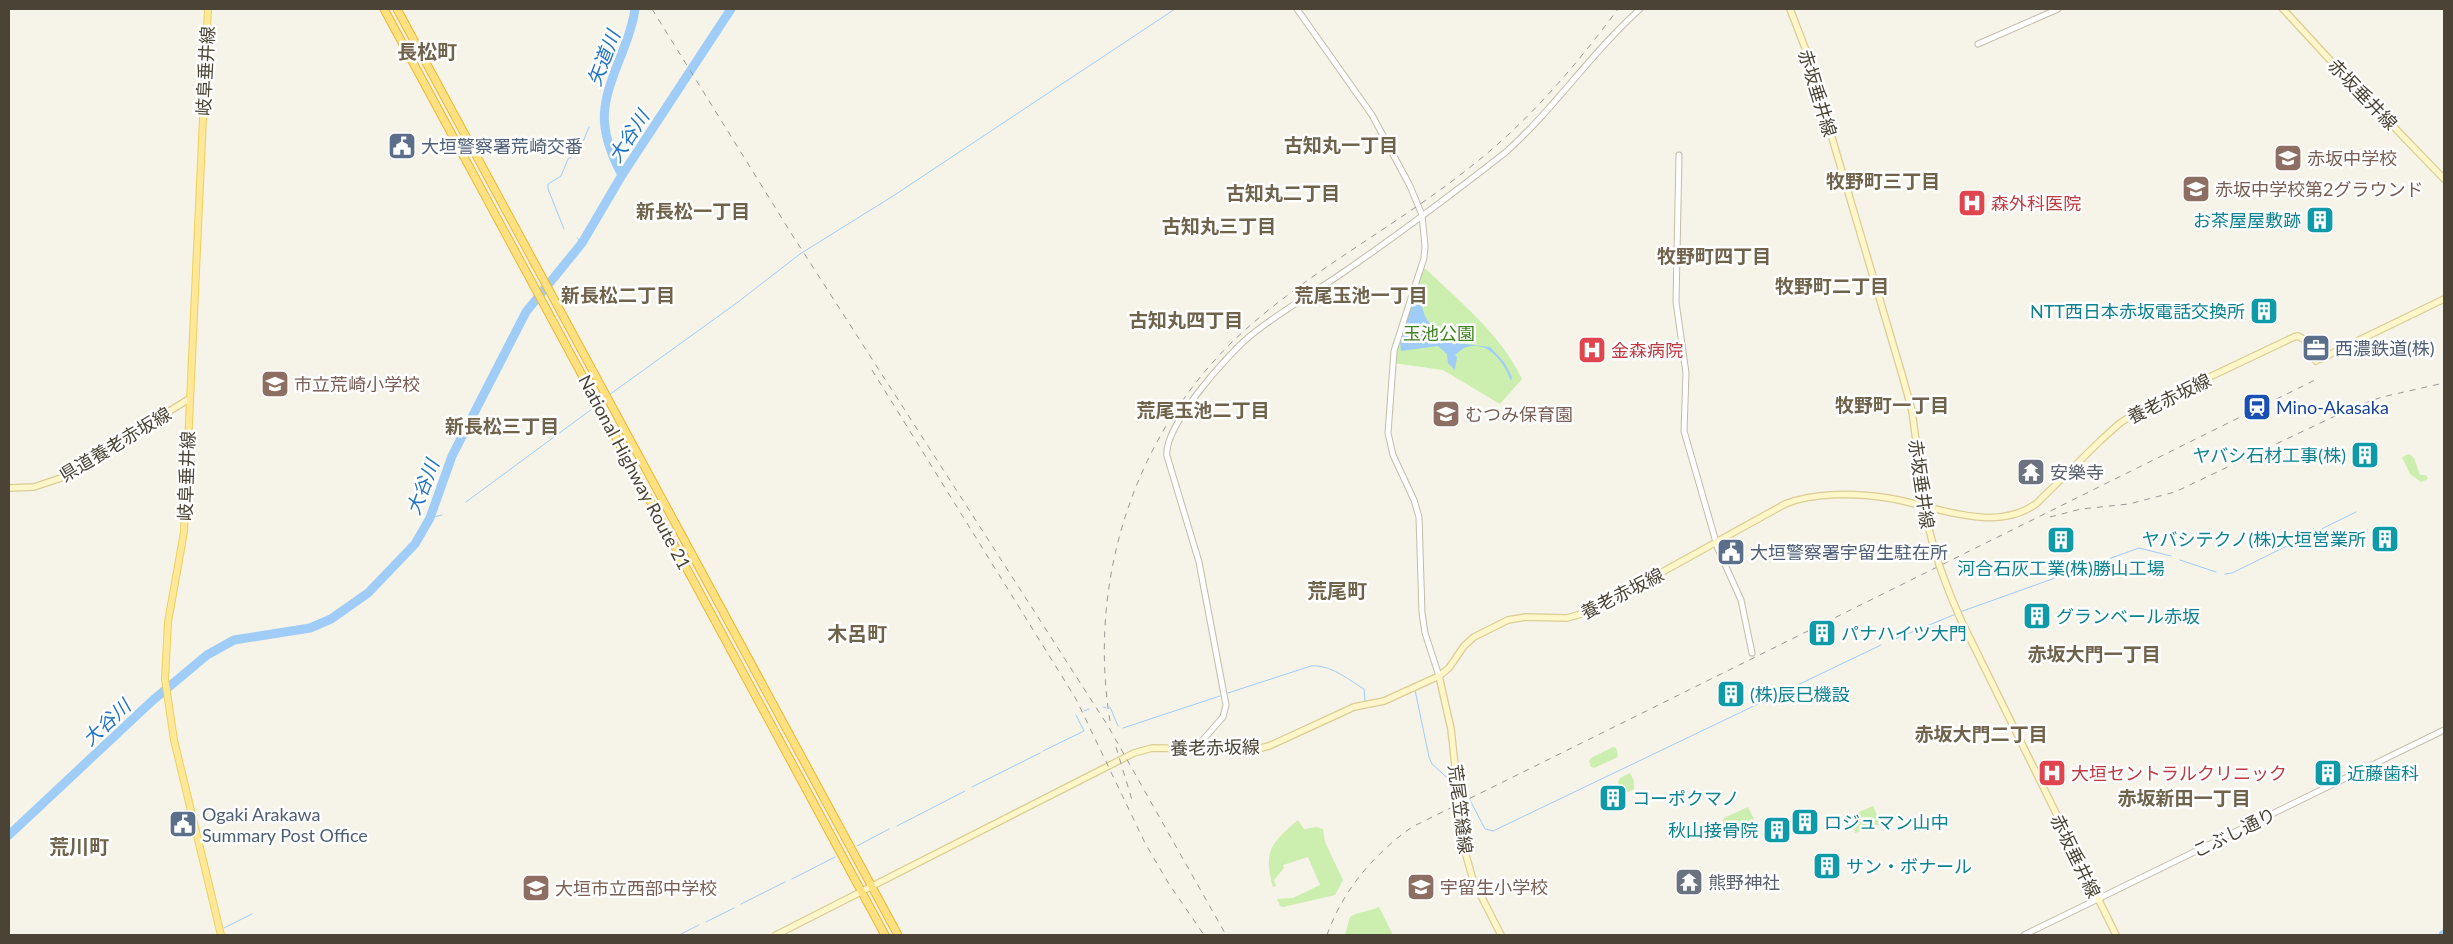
<svg xmlns="http://www.w3.org/2000/svg" width="2453" height="944" viewBox="0 0 2453 944" font-family="Lato,'Noto Sans JP',sans-serif">
	<rect width="100%" height="100%" fill="#f6f3e9"/>
	<g fill="#cceeae">
		<path d="M 1422,269 L 1426,269 C 1460,302 1502,336 1522,379 L 1500,404 L 1443,370 L 1393,363 Z"/>
		<path d="M 2409,454 L 2414,458 L 2420,475 L 2426,475 L 2428,479 L 2421,482 L 2410,474 L 2402,457 Z"/>
		<path d="M 1613,747 L 1616,748 L 1618,757 L 1594,768 L 1591,767 L 1589,761 L 1591,758 Z"/>
		<path d="M 1630,773 L 1634,781 L 1634,789 L 1624,794 L 1618,782 L 1620,778 Z"/>
		<path d="M 1873,806 L 1881,824 L 1855,833 L 1852,815 Z"/>
		<path d="M 1748,807 L 1756,823 L 1726,839 L 1723,837 L 1719,830 L 1724,818 Z"/>
		<path d="M 1298,820 L 1304,829 L 1317,827 L 1323,829 L 1325,842 L 1343,880 L 1335,895 L 1283,907 L 1280,906 L 1277,899 L 1293,898 L 1320,885 L 1308,857 L 1283,865 L 1284,868 L 1274,880 L 1276,886 L 1273,887 C 1263,851 1271,843 1298,820 Z"/>
		<path d="M 1379,907 L 1393,935 L 1345,935 L 1350,917 C 1360,911 1368,912 1379,907 Z"/>
	</g>
	<path fill="#9fcdf8" d="M 1416,291 C 1421,300 1422,310 1426,318 C 1431,327 1442,336 1450,342 L 1490,347 L 1504,362 L 1512,377 L 1511,381 C 1505,364 1489,340 1467,347 C 1462,348 1458,353 1455,355 L 1457,357 L 1455,370 L 1448,363 L 1447,354 L 1438,346 L 1401,351 L 1400,342 Z"/>
	<g fill="none" stroke-linecap="round" stroke-linejoin="round">
		<g stroke="#9fcdf8" stroke-width="1">
			<path d="M 564,229 L 548,189 L 548,184 L 561,176 L 568,159 L 579,152 L 589,127"/>
			<path d="M 577,238 L 582,243"/>
			<path d="M 609,395 L 738,302 L 800,254 L 893,196 L 1175,9"/>
			<path d="M 466,502 L 596,406"/>
			<path d="M 430,518 L 442,515"/>
			<path d="M 2180,560 L 2216,572"/>
			<path d="M 2225,574 L 2232,573 L 2356,512"/>
			<path d="M 1960,612 L 2139,548 L 2171,556"/>
			<path d="M 1890,641 L 1956,614"/>
			<path d="M 1415,690 L 1429,757 L 1432,764 L 1452,782"/>
			<path d="M 1228,693 L 1311,666 C 1330,664 1349,680 1364,689 L 1365,701"/>
			<path d="M 1103,707 L 1106,708"/>
			<path d="M 1110,707 L 1118,726"/>
			<path d="M 1084,711 L 1089,709"/>
			<path d="M 1123,728 L 1220,696"/>
			<path d="M 1043,751 L 1084,731 L 1076,715"/>
			<path d="M 972,787 L 1040,753"/>
			<path d="M 1462,791 L 1466,795"/>
			<path d="M 1470,800 L 1485,829 L 1493,831 L 1881,645"/>
			<path d="M 897,826 L 965,791"/>
			<path d="M 857,846 L 889,829"/>
			<path d="M 792,879 L 835,857"/>
			<path d="M 741,904 L 785,882"/>
			<path d="M 706,922 L 734,908"/>
			<path d="M 224,928 L 252,914"/>
			<path d="M 226,934 L 226,935"/>
			<path d="M 679,935 L 699,925"/>
		</g>
		<g stroke="#9fcdf8" stroke-width="9">
			<path d="M 622,175 C 595,125 602,103 622,53 C 628,38 633,25 635,9"/>
			<path d="M 9,835 L 152,701 L 207,655 L 234,640 L 310,628 L 331,619 L 368,593 L 415,544 L 430,518 L 452,456 L 526,312 L 582,243 L 622,175 L 731,9"/>
			<path d="M 2443,935 L 2444,934"/>
		</g>
		<defs>
			<g id="tertiary">
				<path d="M 1297,9 L 1372,115 L 1410,186 L 1422,215 L 1425,246 L 1424,258 L 1394,351 L 1388,433 L 1393,455 L 1414,500 L 1419,517 L 1422,613 L 1425,633 L 1439,676"/>
				<path d="M 1978,44 L 2058,9"/>
				<path d="M 1679,155 L 1676,302 L 1686,373 L 1684,431 L 1718,549 L 1741,600 L 1752,653"/>
				<path d="M 1195,749 L 1223,717 L 1226,705 L 1199,562 L 1167,456 C 1163,427 1227,355 1250,336 C 1277,314 1308,296 1338,276 C 1395,237 1451,195 1506,152 C 1555,108 1591,53 1640,9"/>
				<path d="M 2024,935 L 2444,730"/>
			</g>
			<g id="secondary">
				<path d="M 1790,9 L 1807,53 L 1903,378 L 1912,411 L 1920,471"/>
				<path d="M 2283,9 L 2342,73 L 2444,179"/>
				<path d="M 9,488 L 34,487 L 61,478 L 189,399"/>
				<path d="M 1961,620 L 2116,935"/>
				<path d="M 1439,676 L 1451,729 L 1464,848 L 1473,880 L 1501,935"/>
				<path d="M 776,935 L 1134,753 L 1152,748 L 1253,750 L 1269,746 L 1354,707 L 1384,701 L 1439,676 L 1449,668 L 1464,646 L 1474,637 L 1508,620 L 1526,617 L 1567,618 L 1592,611 L 1785,504 C 1815,492 1856,493 1888,498 C 1932,505 1995,535 2037,503 L 2101,440 L 2120,423 L 2140,410 L 2294,337 L 2298,336 L 2305,340 L 2316,361 L 2444,299"/>
			</g>
			<path id="primary" d="M 208,9 L 184,532 L 168,622 L 165,679 L 174,740 L 221,935"/>
			<g id="trunk">
				<path d="M 384,9 L 885,935"/>
				<path d="M 397,9 L 898,935"/>
			</g>
		</defs>
		<use href="#tertiary" stroke="#c3bcaa" stroke-width="7"/>
		<use href="#secondary" stroke="#dbcd94" stroke-width="8"/>
		<use href="#primary" stroke="#f1cf5c" stroke-width="8"/>
		<use href="#trunk" stroke="#efb52a" stroke-width="9"/>
		<use href="#tertiary" stroke="#fff" stroke-width="5"/>
		<use href="#secondary" stroke="#fff6ca" stroke-width="5.5"/>
		<use href="#primary" stroke="#ffe999" stroke-width="6"/>
		<use href="#trunk" stroke="#ffe182" stroke-width="7"/>
		<g stroke="#989898" stroke-width="1" stroke-dasharray="6 6" stroke-linecap="butt">
			<path d="M 652,9 L 791,233 L 1108,726 L 1226,935"/>
			<path d="M 872,370 L 1076,699 L 1145,843 L 1169,884 L 1204,935"/>
			<path d="M 2050,517 L 2081,509 L 2129,504 L 2175,492 L 2354,407 L 2382,397 L 2444,383"/>
			<path d="M 1110,721 C 1086,574 1139,420 1253,323 C 1320,265 1400,223 1469,168 C 1527,123 1574,68 1618,9"/>
			<path d="M 1116,747 L 1132,800"/>
			<path d="M 1327,935 C 1343,890 1373,855 1412,827 L 2315,380"/>
		</g>
		<defs>
			<path id="secondary-bridge" d="M 1920,471 C 1924,525 1939,571 1961,620"/>
		</defs>
		<use href="#secondary-bridge" stroke="#dbcd94" stroke-width="8" stroke-linecap="butt"/>
		<use href="#secondary-bridge" stroke="#fff6ca" stroke-width="5.5"/>
	</g>
	<defs>
		<symbol id="civic-square" viewBox="-11 -11 22 22"><rect x="-9" y="-9" width="18" height="18" rx="4" fill="#5c6f8a" stroke="#fff"/><path d="M-.6-6.5H3V-4.5H.6V-3L4-1V1h2V6H-6V1h2V-1L-.6-3ZM-1.2 2.5V6h2.4V2.5Z" fill="#fff"/></symbol>
		<symbol id="school-square" viewBox="-11 -11 22 22"><rect x="-9" y="-9" width="18" height="18" rx="4" fill="#8d6e63" stroke="#fff"/><path d="M0-5L7-2L0 1L-7-2ZM-4 1L0 2.5L4 1V4Q0 6-4 4Z" fill="#fff"/></symbol>
		<symbol id="hospital-square" viewBox="-11 -11 22 22"><rect x="-9" y="-9" width="18" height="18" rx="4" fill="#e0444e" stroke="#fff"/><path d="M-5-5h3v3.5h4V-5h3V5h-3V1.5h-4V5h-3Z" fill="#fff"/></symbol>
		<symbol id="building-square" viewBox="-11 -11 22 22"><rect x="-9" y="-9" width="18" height="18" rx="4" fill="#0f9aa8" stroke="#fff"/><path d="M-4-6H4V6H1V3H-1V6H-4ZM-2.5-4.3h1.7v1.8h-1.7ZM.8-4.3h1.7v1.8H.8ZM-2.5-1h1.7V.8h-1.7ZM.8-1h1.7V.8H.8Z" fill="#fff"/></symbol>
		<symbol id="office-square" viewBox="-11 -11 22 22"><rect x="-9" y="-9" width="18" height="18" rx="4" fill="#5c6f8a" stroke="#fff"/><path d="M-6-3h4V-5.5h4V-3h4V5H-6ZM-1-4.5V-3h2v-1.5ZM-6 0V1H6V0Z" fill="#fff"/></symbol>
		<symbol id="station-square" viewBox="-11 -11 22 22"><rect x="-9" y="-9" width="18" height="18" rx="4" fill="#1a4fb4" stroke="#fff"/><path d="M-3-6H3Q5-6 5-4V2Q5 4 3 4L4.5 6H3L1.5 4h-3L-3 6H-4.5L-3 4Q-5 4-5 2V-4Q-5-6-3-6ZM-3.5-4v3h7v-3ZM-3.5 1v1.5H-2V1ZM2 1v1.5H3.5V1Z" fill="#fff"/></symbol>
		<symbol id="temple-square" viewBox="-11 -11 22 22"><rect x="-9" y="-9" width="18" height="18" rx="4" fill="#6b7280" stroke="#fff"/><path d="M0-6L5-2H3V0L6.5 2.5H4V6H1.5V3h-3V6H-4V2.5H-6.5L-3 0V-2H-5Z" fill="#fff"/></symbol>
	</defs>
	<g fill-rule="evenodd">
		<use href="#civic-square" x="386" y="130" width="32" height="32"/>
		<use href="#school-square" x="2272" y="142" width="32" height="32"/>
		<use href="#school-square" x="2180" y="173" width="32" height="32"/>
		<use href="#hospital-square" x="1956" y="187" width="32" height="32"/>
		<use href="#building-square" x="2304" y="204" width="32" height="32"/>
		<use href="#building-square" x="2248" y="295" width="32" height="32"/>
		<use href="#office-square" x="2300" y="332" width="32" height="32"/>
		<use href="#hospital-square" x="1576" y="334" width="32" height="32"/>
		<use href="#school-square" x="259" y="368" width="32" height="32"/>
		<use href="#station-square" x="2241" y="391" width="32" height="32"/>
		<use href="#school-square" x="1430" y="398" width="32" height="32"/>
		<use href="#building-square" x="2349" y="439" width="32" height="32"/>
		<use href="#temple-square" x="2015" y="456" width="32" height="32"/>
		<use href="#building-square" x="2369" y="523" width="32" height="32"/>
		<use href="#building-square" x="2045" y="524" width="32" height="32"/>
		<use href="#civic-square" x="1715" y="536" width="32" height="32"/>
		<use href="#building-square" x="2021" y="600" width="32" height="32"/>
		<use href="#building-square" x="1806" y="617" width="32" height="32"/>
		<use href="#building-square" x="1715" y="678" width="32" height="32"/>
		<use href="#hospital-square" x="2036" y="757" width="32" height="32"/>
		<use href="#building-square" x="2312" y="757" width="32" height="32"/>
		<use href="#building-square" x="1597" y="782" width="32" height="32"/>
		<use href="#building-square" x="1789" y="806" width="32" height="32"/>
		<use href="#civic-square" x="167" y="808" width="32" height="32"/>
		<use href="#building-square" x="1761" y="814" width="32" height="32"/>
		<use href="#building-square" x="1811" y="850" width="32" height="32"/>
		<use href="#temple-square" x="1673" y="866" width="32" height="32"/>
		<use href="#school-square" x="1405" y="871" width="32" height="32"/>
		<use href="#school-square" x="520" y="872" width="32" height="32"/>
	</g>
	<g text-anchor="middle" dominant-baseline="central" stroke-width="5" stroke-linejoin="round" paint-order="stroke">
		<g font-size="18" fill="#4b4436" stroke="#fff">
			<text transform="translate(205 71) rotate(-87)">岐阜垂井線</text>
			<text transform="translate(1818 93) rotate(73)">赤坂垂井線</text>
			<text transform="translate(2363 94) rotate(46)">赤坂垂井線</text>
			<text transform="translate(2169 398) rotate(-26)">養老赤坂線</text>
			<text transform="translate(115 444) rotate(-31)">県道養老赤坂線</text>
			<text transform="translate(635 472) rotate(62)">National Highway Route 21</text>
			<text transform="translate(186 476) rotate(-88)">岐阜垂井線</text>
			<text transform="translate(1922 484) rotate(82)">赤坂垂井線</text>
			<text transform="translate(1622 593) rotate(-27)">養老赤坂線</text>
			<text transform="translate(1215 747) rotate(-1)">養老赤坂線</text>
			<text transform="translate(1461 809) rotate(83)">荒尾笠縫線</text>
			<text transform="translate(2234 832) rotate(-26)">こぶし通り</text>
			<text transform="translate(2076 856) rotate(64)">赤坂垂井線</text>
		</g>
		<g font-size="18" fill="#4e5e75" stroke="#fff" text-anchor="start">
			<text x="421" y="146">大垣警察署荒崎交番</text>
			<text x="2335" y="348">西濃鉄道(株)</text>
			<text x="1750" y="552">大垣警察署宇留生駐在所</text>
			<text x="202" y="814">Ogaki Arakawa<tspan x="202" dy="21">Summary Post Office</tspan></text>
		</g>
		<g font-size="18" fill="#785e54" stroke="#fff" text-anchor="start">
			<text x="2307" y="158">赤坂中学校</text>
			<text x="2215" y="189">赤坂中学校第2グラウンド</text>
			<text x="294" y="384">市立荒崎小学校</text>
			<text x="1465" y="414">むつみ保育園</text>
			<text x="1440" y="887">宇留生小学校</text>
			<text x="555" y="888">大垣市立西部中学校</text>
		</g>
		<g font-size="18" fill="#be3a42" stroke="#fff" text-anchor="start">
			<text x="1991" y="203">森外科医院</text>
			<text x="1611" y="350">金森病院</text>
			<text x="2071" y="773">大垣セントラルクリニック</text>
		</g>
		<g font-size="18" fill="#0d838f" stroke="#fff" text-anchor="start">
			<text x="2301" y="220" text-anchor="end">お茶屋屋敷跡</text>
			<text x="2245" y="311" text-anchor="end">NTT西日本赤坂電話交換所</text>
			<text x="2346" y="455" text-anchor="end">ヤバシ石材工事(株)</text>
			<text x="2366" y="539" text-anchor="end">ヤバシテクノ(株)大垣営業所</text>
			<text x="2061" y="568" text-anchor="middle">河合石灰工業(株)勝山工場</text>
			<text x="2056" y="616">グランベール赤坂</text>
			<text x="1841" y="633">パナハイツ大門</text>
			<text x="1750" y="694">(株)辰巳機設</text>
			<text x="2347" y="773">近藤歯科</text>
			<text x="1632" y="798">コーポクマノ</text>
			<text x="1824" y="822">ロジュマン山中</text>
			<text x="1758" y="830" text-anchor="end">秋山接骨院</text>
			<text x="1846" y="866">サン・ボナール</text>
		</g>
		<g font-size="18" fill="#408422" stroke="#fff">
			<text x="1439" y="333">玉池公園</text>
		</g>
		<g font-size="18" fill="#164399" stroke="#fff" text-anchor="start">
			<text x="2276" y="407">Mino-Akasaka</text>
		</g>
		<g font-size="18" fill="#5b616d" stroke="#fff" text-anchor="start">
			<text x="2050" y="472">安樂寺</text>
			<text x="1708" y="882">熊野神社</text>
		</g>
		<g font-size="19" font-style="italic" fill="#2274c4" stroke="#fff">
			<text transform="translate(603 58) rotate(-69)">矢道川</text>
			<text transform="translate(628 136) rotate(-57)">大谷川</text>
			<text transform="translate(422 487) rotate(-69)">大谷川</text>
			<text transform="translate(106 722) rotate(-43)">大谷川</text>
		</g>
		<g font-size="19" font-weight="bold" fill="#6f634c" stroke="#fff">
			<text x="1341" y="144">古知丸一丁目</text>
			<text x="1883" y="180">牧野町三丁目</text>
			<text x="1283" y="192">古知丸二丁目</text>
			<text x="693" y="210">新長松一丁目</text>
			<text x="1219" y="225">古知丸三丁目</text>
			<text x="1714" y="255">牧野町四丁目</text>
			<text x="1832" y="285">牧野町二丁目</text>
			<text x="618" y="294">新長松二丁目</text>
			<text x="1361" y="294">荒尾玉池一丁目</text>
			<text x="1186" y="319">古知丸四丁目</text>
			<text x="1892" y="404">牧野町一丁目</text>
			<text x="1203" y="409">荒尾玉池二丁目</text>
			<text x="502" y="425">新長松三丁目</text>
			<text x="2094" y="653">赤坂大門一丁目</text>
			<text x="1981" y="733">赤坂大門二丁目</text>
			<text x="2184" y="797">赤坂新田一丁目</text>
		</g>
		<g font-size="20" font-weight="bold" fill="#6f634c" stroke="#fff">
			<text x="427" y="51">長松町</text>
			<text x="1337" y="590">荒尾町</text>
			<text x="857" y="633">木呂町</text>
			<text x="79" y="846">荒川町</text>
		</g>
	</g>
	<rect width="2453" height="944" fill="none" stroke="#4b4436" stroke-width="20"/>
</svg>
